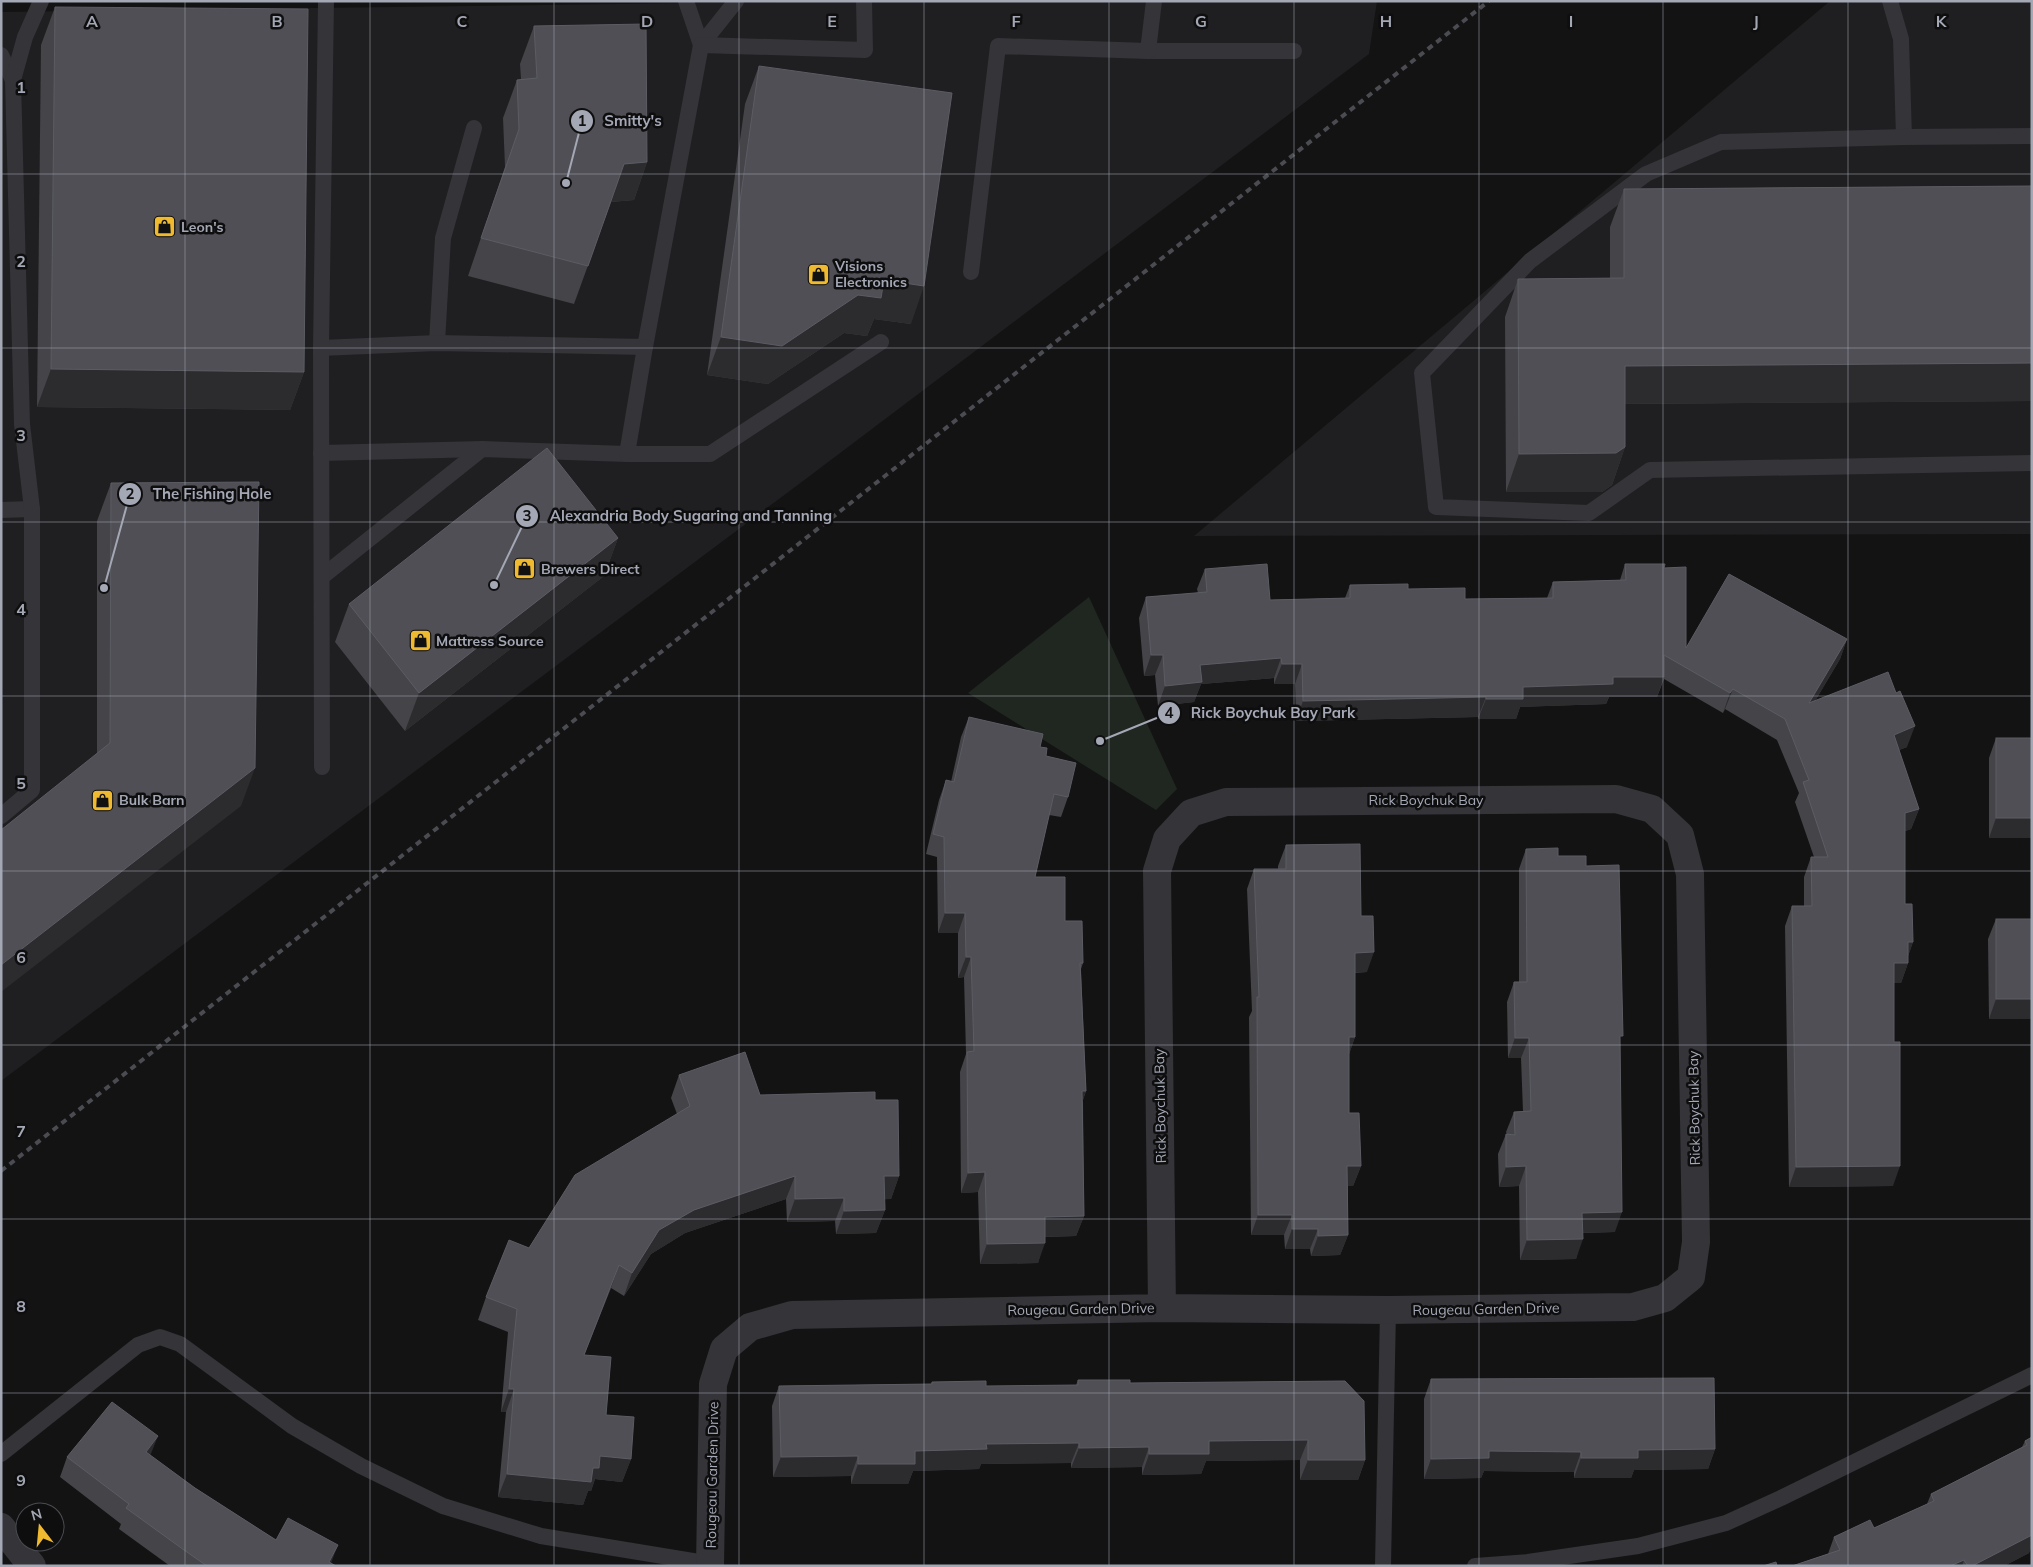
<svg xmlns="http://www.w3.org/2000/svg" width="2033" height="1567" viewBox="0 0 2033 1567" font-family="Mulish,sans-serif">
	<rect width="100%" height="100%" fill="#131314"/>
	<g fill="#1f1f21">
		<path d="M 849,1 L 1377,1 L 1369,54 L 807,478 L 1,1081 L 1,12 Z"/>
		<path d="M 1830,1 L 2032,1 L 2032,534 L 1194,536 Z"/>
	</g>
	<path fill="#1f2720" d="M 1089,597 L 1177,789 L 1156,810 L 968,693 Z"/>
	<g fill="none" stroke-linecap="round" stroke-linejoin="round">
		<g stroke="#343439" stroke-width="16">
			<path d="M 686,1 L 701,45"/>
			<path d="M 1890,1 L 1901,39 L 1904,137"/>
			<path d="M 701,45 L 736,1"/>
			<path d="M 1148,51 L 1294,51"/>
			<path d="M 1,55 L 13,80"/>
			<path d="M 2032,136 L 1904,137 L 1721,142 L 1646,174 L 1530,261 L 1422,373 L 1436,507 L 1589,513 L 1650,470 L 2032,463"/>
			<path d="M 971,272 L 998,46 L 1148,51 L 1154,1"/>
			<path d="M 437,343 L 443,238 L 474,128"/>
			<path d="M 321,348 L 437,343 L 645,347 L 701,45 L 865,50 L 864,1"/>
			<path d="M 321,453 L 482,449 L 627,454 L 645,347"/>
			<path d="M 627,454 L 710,454 L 881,342"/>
			<path d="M 1,510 L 32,509"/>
			<path d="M 323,576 L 482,449"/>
			<path d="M 322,767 L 321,348 L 326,1"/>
			<path d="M 1,816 L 32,790 L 32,509 L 22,424 L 13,80 L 25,37 L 41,1"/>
			<path d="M 1,1454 L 138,1345 L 160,1337 L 180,1344 L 292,1426 L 361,1466 L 443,1506 L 541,1536 L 711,1564"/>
			<path d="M 1383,1566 L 1388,1310"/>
			<path d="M 1475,1566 L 1528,1562 L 1638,1546 L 1726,1523 L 1781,1498 L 2032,1375"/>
		</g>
		<g stroke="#343439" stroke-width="28">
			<path d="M 1,1527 L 32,1566"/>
			<path d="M 710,1566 L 713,1384 L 724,1349 L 750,1327 L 792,1315 L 1162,1308 L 1388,1310 L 1633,1307 L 1665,1298 L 1691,1277 L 1696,1242 L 1690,874 L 1680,835 L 1652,809 L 1616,799 L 1226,802 L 1191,813 L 1167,839 L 1157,871 L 1162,1308"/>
		</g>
		<path stroke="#4b4c52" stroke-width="4" stroke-dasharray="6 5" stroke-linecap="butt" d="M 1,1171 L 1489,1"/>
	</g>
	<g fill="#444449">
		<path d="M 55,7 L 304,372 L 290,410 L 37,407 L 41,45 Z"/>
		<path d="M 534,26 L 647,162 L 634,200 L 611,202 L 574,304 L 468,276 L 505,167 L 503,118 L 517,80 L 521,79 L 520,64 Z"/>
		<path d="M 759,66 L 911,324 L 874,319 L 867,336 L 844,333 L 768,384 L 707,375 L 745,104 Z"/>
		<path d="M 2032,186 L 2032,401 L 1625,404 L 1625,447 L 1612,485 L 1602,492 L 1506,492 L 1505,317 L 1518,279 L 1610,278 L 1610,227 L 1624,189 Z"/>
		<path d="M 111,483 L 241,806 L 97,754 L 97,521 Z"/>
		<path d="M 618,538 L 604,576 L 405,731 L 335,642 L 349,604 Z"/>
		<path d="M 1625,564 L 1664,568 L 1686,648 L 1847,639 L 1840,659 L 1815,701 L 1907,747 L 1899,750 L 1919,809 L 1911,829 L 1905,831 L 1905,904 L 1913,942 L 1908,956 L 1908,963 L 1901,983 L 1894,983 L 1893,1186 L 1789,1187 L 1785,926 L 1792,906 L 1804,906 L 1804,877 L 1811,857 L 1814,857 L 1795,802 L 1799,793 L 1777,740 L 1725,709 L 1723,713 L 1664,679 L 1657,697 L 1609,697 L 1606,704 L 1520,707 L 1516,719 L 1478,719 L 1478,717 L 1296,721 L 1295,684 L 1274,684 L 1274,678 L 1201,684 L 1194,702 L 1158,706 L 1155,675 L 1144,676 L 1139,618 L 1146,597 L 1198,593 L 1197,589 L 1205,569 L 1270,600 L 1345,598 L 1350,585 L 1408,589 L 1465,599 L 1547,598 L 1553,582 L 1620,580 Z"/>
		<path d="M 969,717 L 1040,747 L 1068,797 L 1061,817 L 1049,815 L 1035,877 L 1065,921 L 1083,963 L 1081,969 L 1086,1091 L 1083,1100 L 1084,1216 L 1076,1236 L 1045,1237 L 1038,1263 L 980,1264 L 978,1192 L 961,1193 L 960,1072 L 966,1054 L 964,977 L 958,978 L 958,933 L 938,933 L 937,857 L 926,854 L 939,800 L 946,780 L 951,782 L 961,737 Z"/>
		<path d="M 1996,738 L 2032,738 L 2032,838 L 1989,838 L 1989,758 Z"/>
		<path d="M 1286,845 L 1361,916 L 1367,972 L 1355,973 L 1355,1037 L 1349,1054 L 1349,1113 L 1361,1166 L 1353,1186 L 1348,1186 L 1348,1235 L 1340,1255 L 1311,1256 L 1310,1249 L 1285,1249 L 1284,1235 L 1251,1235 L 1249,1017 L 1252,1011 L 1247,889 L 1254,869 L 1278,869 L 1278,866 Z"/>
		<path d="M 1526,849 L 1558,856 L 1586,866 L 1620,1042 L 1615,1232 L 1583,1233 L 1576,1259 L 1520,1260 L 1519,1186 L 1499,1187 L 1498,1154 L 1506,1134 L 1507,1134 L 1506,1132 L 1514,1112 L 1523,1112 L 1521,1058 L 1508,1058 L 1507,1002 L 1514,982 L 1519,982 L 1519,869 Z"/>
		<path d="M 1996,919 L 2032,919 L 2032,1019 L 1989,1019 L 1988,939 Z"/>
		<path d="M 679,1075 L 760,1095 L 875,1100 L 899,1176 L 891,1199 L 884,1199 L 885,1210 L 876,1233 L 836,1234 L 835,1221 L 787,1222 L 786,1199 L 685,1233 L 651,1254 L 624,1296 L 611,1288 L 584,1355 L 606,1415 L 631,1459 L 622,1482 L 595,1479 L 591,1491 L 588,1491 L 583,1505 L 498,1497 L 506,1412 L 501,1412 L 508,1332 L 478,1320 L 486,1297 L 529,1248 L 677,1114 L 671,1098 Z"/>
		<path d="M 1431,1379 L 1715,1449 L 1708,1469 L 1634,1470 L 1631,1478 L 1574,1478 L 1574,1472 L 1484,1471 L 1481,1478 L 1424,1479 L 1424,1399 Z"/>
		<path d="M 1078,1380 L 1130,1383 L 1345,1381 L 1365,1460 L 1358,1480 L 1300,1480 L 1300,1460 L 1206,1461 L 1201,1474 L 1142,1475 L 1142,1467 L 1071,1468 L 1071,1463 L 981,1464 L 979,1469 L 913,1471 L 908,1484 L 851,1484 L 851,1476 L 773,1477 L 772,1406 L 779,1386 L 931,1384 L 932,1382 L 986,1386 L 1076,1385 Z"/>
		<path d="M 2032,1437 L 2031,1546 L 2029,1553 L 2004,1566 L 1792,1566 L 1828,1554 L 1834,1537 L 1874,1528 L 1927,1504 L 1931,1494 L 2022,1447 L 2025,1441 Z"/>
		<path d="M 150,1456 L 195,1488 L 276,1540 L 336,1566 L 170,1566 L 119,1529 L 121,1524 L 60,1477 L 67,1457 Z"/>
	</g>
	<g fill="#2c2c2f">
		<path d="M 647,162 L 634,200 L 610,202 L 624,164 Z"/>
		<path d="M 884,280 L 924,286 L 911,324 L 874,319 L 867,336 L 844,333 L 768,384 L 707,375 L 721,337 L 858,295 Z"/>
		<path d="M 2032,363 L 2032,401 L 1611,404 L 1625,366 Z"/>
		<path d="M 51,369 L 304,372 L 290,410 L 37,407 Z"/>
		<path d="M 1625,447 L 1612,485 L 1602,492 L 1506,492 L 1519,454 Z"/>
		<path d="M 618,538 L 604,576 L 405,731 L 419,693 Z"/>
		<path d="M 1847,639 L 1840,659 L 1802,723 L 1809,703 Z"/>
		<path d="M 1151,655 L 1163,655 L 1155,675 L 1144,676 Z"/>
		<path d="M 1281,658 L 1274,678 L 1201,684 L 1194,702 L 1158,706 L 1165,686 L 1200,665 Z"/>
		<path d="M 1282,664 L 1302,664 L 1295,684 L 1274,684 Z"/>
		<path d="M 1613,677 L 1664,677 L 1657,697 L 1609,697 L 1606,704 L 1520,707 L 1516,719 L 1478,719 L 1486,699 L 1523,687 Z"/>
		<path d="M 1733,689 L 1725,709 L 1723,713 L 1730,693 Z"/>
		<path d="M 1486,697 L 1478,717 L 1296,721 L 1303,701 Z"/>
		<path d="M 1915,726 L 1907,747 L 1886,755 L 1894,735 Z"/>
		<path d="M 255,768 L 241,806 L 1,992 L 1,965 Z"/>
		<path d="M 1919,809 L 1911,829 L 1898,834 L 1905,813 Z"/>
		<path d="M 1996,818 L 2032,818 L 2032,838 L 1989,838 Z"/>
		<path d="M 945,913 L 965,913 L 958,933 L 938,933 Z"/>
		<path d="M 1908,942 L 1913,942 L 1906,962 Z"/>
		<path d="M 1374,952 L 1367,972 L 1347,973 L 1355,953 Z"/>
		<path d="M 966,957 L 971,957 L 964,977 L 958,978 Z"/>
		<path d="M 1894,963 L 1908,963 L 1901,983 L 1887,983 Z"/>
		<path d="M 1996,999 L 2032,999 L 2032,1019 L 1989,1019 Z"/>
		<path d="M 1349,1037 L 1355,1037 L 1348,1057 Z"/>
		<path d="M 1515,1038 L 1529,1038 L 1521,1058 L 1508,1058 Z"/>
		<path d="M 1082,1091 L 1086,1091 L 1079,1111 Z"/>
		<path d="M 1347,1166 L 1361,1166 L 1353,1186 L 1340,1186 Z"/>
		<path d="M 1526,1166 L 1519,1186 L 1499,1187 L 1506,1167 Z"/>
		<path d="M 1900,1166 L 1893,1186 L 1789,1187 L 1796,1167 Z"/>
		<path d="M 985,1172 L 978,1192 L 961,1193 L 968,1173 Z"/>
		<path d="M 795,1176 L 786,1199 L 685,1233 L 651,1254 L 624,1296 L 632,1273 L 659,1230 L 694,1210 Z"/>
		<path d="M 884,1176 L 899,1176 L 891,1199 L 876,1200 Z"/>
		<path d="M 844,1198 L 835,1221 L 787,1222 L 795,1199 Z"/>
		<path d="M 885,1210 L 876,1233 L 836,1234 L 844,1211 Z"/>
		<path d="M 1622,1212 L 1615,1232 L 1575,1233 L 1582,1213 Z"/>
		<path d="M 1258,1215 L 1292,1215 L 1284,1235 L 1251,1235 Z"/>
		<path d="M 1084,1216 L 1076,1236 L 1038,1237 L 1045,1217 Z"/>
		<path d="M 1292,1229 L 1318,1229 L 1310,1249 L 1285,1249 Z"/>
		<path d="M 1348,1235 L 1340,1255 L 1311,1256 L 1318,1236 Z"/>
		<path d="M 1583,1239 L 1576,1259 L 1520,1260 L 1527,1240 Z"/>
		<path d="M 1045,1243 L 1038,1263 L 980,1264 L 987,1244 Z"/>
		<path d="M 619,1265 L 611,1288 L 575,1378 L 584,1355 Z"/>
		<path d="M 509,1389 L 514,1389 L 506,1412 L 501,1412 Z"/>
		<path d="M 158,1436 L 150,1456 L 146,1452 Z"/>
		<path d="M 1308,1440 L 1300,1460 L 1206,1461 L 1201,1474 L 1142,1475 L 1149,1454 L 1209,1441 Z"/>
		<path d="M 1079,1443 L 1071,1463 L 981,1464 L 979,1469 L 913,1471 L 908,1484 L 851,1484 L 858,1464 L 915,1451 L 986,1444 Z"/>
		<path d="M 1149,1447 L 1142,1467 L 1071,1468 L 1079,1448 Z"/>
		<path d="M 1715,1449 L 1708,1469 L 1634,1470 L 1631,1478 L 1574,1478 L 1581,1458 L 1638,1450 Z"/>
		<path d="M 1489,1451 L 1581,1452 L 1574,1472 L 1484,1471 L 1481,1478 L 1424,1479 L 1431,1459 Z"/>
		<path d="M 600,1456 L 631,1459 L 622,1482 L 595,1479 L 591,1491 L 588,1491 L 583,1505 L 498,1497 L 507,1474 Z"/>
		<path d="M 858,1456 L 851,1476 L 773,1477 L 781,1457 Z"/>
		<path d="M 1308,1460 L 1365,1460 L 1358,1480 L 1300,1480 Z"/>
		<path d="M 2032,1534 L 2032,1546 L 2029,1553 L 2004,1566 L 1972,1566 Z"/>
		<path d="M 338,1545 L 330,1566 L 329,1562 Z"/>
		<path d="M 1964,1560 L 1962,1566 L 1950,1566 Z"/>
	</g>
	<g fill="#4f4f55" stroke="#5c5d64">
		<path d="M 55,7 L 308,9 L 304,372 L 51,369 Z"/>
		<path d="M 646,24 L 647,162 L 624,164 L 588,266 L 481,238 L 519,129 L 517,80 L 537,78 L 534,26 Z"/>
		<path d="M 759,66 L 952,93 L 924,286 L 884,280 L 881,298 L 858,295 L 782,346 L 721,337 Z"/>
		<path d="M 2032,186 L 2032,363 L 1625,366 L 1625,447 L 1616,453 L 1519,454 L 1518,279 L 1624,278 L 1624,189 Z"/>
		<path d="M 547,448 L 618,538 L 419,693 L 349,604 Z"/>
		<path d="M 259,482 L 255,768 L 1,965 L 1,830 L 110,743 L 111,483 Z"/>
		<path d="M 1267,564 L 1270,600 L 1350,598 L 1350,585 L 1408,584 L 1408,589 L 1465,588 L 1465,599 L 1553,598 L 1553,582 L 1626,580 L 1625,564 L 1665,564 L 1664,568 L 1686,567 L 1686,648 L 1729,574 L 1847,639 L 1809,703 L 1888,672 L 1896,693 L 1900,691 L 1915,726 L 1894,735 L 1919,809 L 1905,813 L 1905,904 L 1912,904 L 1913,942 L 1908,942 L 1908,963 L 1894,963 L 1894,1042 L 1900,1042 L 1900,1166 L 1796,1167 L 1792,906 L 1812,906 L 1811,857 L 1828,857 L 1803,782 L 1809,780 L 1785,719 L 1733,689 L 1730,693 L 1664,655 L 1664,677 L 1613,677 L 1613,684 L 1523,687 L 1523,699 L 1486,699 L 1486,697 L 1303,701 L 1302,664 L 1282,664 L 1281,658 L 1200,665 L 1202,682 L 1165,686 L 1163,655 L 1151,655 L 1146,597 L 1207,592 L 1205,569 Z"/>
		<path d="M 969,717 L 1043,734 L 1040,747 L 1047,748 L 1046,756 L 1076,763 L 1068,797 L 1054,794 L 1035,877 L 1065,877 L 1065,921 L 1082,921 L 1083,963 L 1080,963 L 1086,1091 L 1082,1091 L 1084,1216 L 1045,1217 L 1045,1243 L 987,1244 L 985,1172 L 968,1173 L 967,1052 L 974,1051 L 971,957 L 966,957 L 965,913 L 945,913 L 944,837 L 933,834 L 946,780 L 954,782 Z"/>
		<rect x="1996" y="738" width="36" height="80"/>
		<path d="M 1360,844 L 1361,916 L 1373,916 L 1374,952 L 1355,953 L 1355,1037 L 1349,1037 L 1349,1113 L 1359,1113 L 1361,1166 L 1347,1166 L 1348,1235 L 1318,1236 L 1318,1229 L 1292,1229 L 1292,1215 L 1258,1215 L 1257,997 L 1259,997 L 1254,869 L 1286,869 L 1286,845 Z"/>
		<path d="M 1558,848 L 1558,856 L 1586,856 L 1586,866 L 1619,865 L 1623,1036 L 1620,1036 L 1622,1212 L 1582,1213 L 1583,1239 L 1527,1240 L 1526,1166 L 1506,1167 L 1506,1134 L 1515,1135 L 1514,1112 L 1531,1111 L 1529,1038 L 1515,1038 L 1514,982 L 1527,982 L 1526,849 Z"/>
		<rect x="1996" y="919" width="36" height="80"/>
		<path d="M 745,1052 L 760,1095 L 875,1092 L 875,1100 L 898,1100 L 899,1176 L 884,1176 L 885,1210 L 844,1211 L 844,1198 L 795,1199 L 795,1176 L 694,1210 L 659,1230 L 632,1273 L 619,1265 L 584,1355 L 611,1357 L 606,1415 L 634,1417 L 631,1459 L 600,1456 L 599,1468 L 593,1468 L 591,1482 L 507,1474 L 514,1389 L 509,1389 L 517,1309 L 486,1297 L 509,1240 L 529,1248 L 575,1175 L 690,1106 L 679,1075 Z"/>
		<path d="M 1714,1378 L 1715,1449 L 1638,1450 L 1638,1458 L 1581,1458 L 1581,1452 L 1489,1451 L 1489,1458 L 1431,1459 L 1431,1379 Z"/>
		<path d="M 1078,1380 L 1130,1380 L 1130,1383 L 1345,1381 L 1364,1401 L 1365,1460 L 1308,1460 L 1308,1440 L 1209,1441 L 1209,1454 L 1149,1454 L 1149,1447 L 1079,1448 L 1079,1443 L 986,1444 L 987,1449 L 915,1451 L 915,1464 L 858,1464 L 858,1456 L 781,1457 L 779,1386 L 932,1384 L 932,1382 L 986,1381 L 986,1386 L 1078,1385 Z"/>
		<path d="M 112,1402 L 158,1436 L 146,1452 L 195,1488 L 276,1540 L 288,1518 L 338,1545 L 329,1562 L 336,1566 L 207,1566 L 184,1550 L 126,1508 L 129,1504 L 67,1457 Z"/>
		<path d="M 2032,1437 L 2032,1535 L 1972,1566 L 1968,1566 L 1964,1560 L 1950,1566 L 1792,1566 L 1840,1550 L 1834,1537 L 1870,1520 L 1874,1528 L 1934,1501 L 1931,1494 L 2027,1445 L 2025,1441 Z"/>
		<path d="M 1776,1562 L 1777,1566 L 1763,1566 Z"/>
	</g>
	<path fill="none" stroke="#a4a8b5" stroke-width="1" stroke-opacity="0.55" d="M 185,1 L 185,1566M 370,1 L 370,1566M 554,1 L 554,1566M 739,1 L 739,1566M 924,1 L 924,1566M 1109,1 L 1109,1566M 1294,1 L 1294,1566M 1479,1 L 1479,1566M 1663,1 L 1663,1566M 1848,1 L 1848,1566M 1,174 L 2032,174M 1,348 L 2032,348M 1,522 L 2032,522M 1,696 L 2032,696M 1,871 L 2032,871M 1,1045 L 2032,1045M 1,1219 L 2032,1219M 1,1393 L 2032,1393"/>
	<defs>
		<symbol id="shop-square" viewBox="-11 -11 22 22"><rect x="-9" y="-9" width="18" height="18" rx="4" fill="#efb930" stroke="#0e0e0f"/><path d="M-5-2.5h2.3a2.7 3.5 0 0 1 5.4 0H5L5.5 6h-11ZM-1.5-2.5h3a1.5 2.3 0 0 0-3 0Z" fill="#111"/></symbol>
	</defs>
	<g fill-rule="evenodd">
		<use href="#shop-square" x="152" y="214" width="25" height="25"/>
		<use href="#shop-square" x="806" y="262" width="25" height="25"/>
		<use href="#shop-square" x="512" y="556" width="25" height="25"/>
		<use href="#shop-square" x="408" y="628" width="25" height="25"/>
		<use href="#shop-square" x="90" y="788" width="25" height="25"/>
	</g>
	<g text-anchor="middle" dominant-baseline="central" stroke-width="5" stroke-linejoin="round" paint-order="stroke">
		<g font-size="14" font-weight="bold" fill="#a4a8b5" stroke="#0e0e0f" text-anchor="start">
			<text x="181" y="227">Leon's</text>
			<text x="835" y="266">Visions<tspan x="835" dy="16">Electronics</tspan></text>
			<text x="541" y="569">Brewers Direct</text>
			<text x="436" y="641">Mattress Source</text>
			<text x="119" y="800">Bulk Barn</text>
		</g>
		<g font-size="14" fill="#a4a8b5" stroke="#0e0e0f">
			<text x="1426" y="800">Rick Boychuk Bay</text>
			<text transform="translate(1160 1106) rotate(-91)">Rick Boychuk Bay</text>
			<text transform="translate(1694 1108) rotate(-91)">Rick Boychuk Bay</text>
			<text transform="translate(1081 1309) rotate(-1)">Rougeau Garden Drive</text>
			<text transform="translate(1486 1309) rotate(-1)">Rougeau Garden Drive</text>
			<text transform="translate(712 1475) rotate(-89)">Rougeau Garden Drive</text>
		</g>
	</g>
	<g font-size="16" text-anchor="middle" font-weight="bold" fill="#a4a8b5" stroke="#0e0e0f" stroke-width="5" stroke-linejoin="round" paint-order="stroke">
		<text x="92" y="27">A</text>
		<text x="277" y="27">B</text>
		<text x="462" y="27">C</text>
		<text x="647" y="27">D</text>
		<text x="832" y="27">E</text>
		<text x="1016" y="27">F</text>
		<text x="1201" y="27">G</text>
		<text x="1386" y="27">H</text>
		<text x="1571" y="27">I</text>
		<text x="1756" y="27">J</text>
		<text x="1941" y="27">K</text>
		<text x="21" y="93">1</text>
		<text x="21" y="267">2</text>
		<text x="21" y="441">3</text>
		<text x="21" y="615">4</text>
		<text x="21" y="789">5</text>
		<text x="21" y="963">6</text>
		<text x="21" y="1137">7</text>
		<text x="21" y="1312">8</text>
		<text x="21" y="1486">9</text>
	</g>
	<path fill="none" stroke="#a4a8b5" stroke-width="2" d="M566 183L582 121M104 588L130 494M494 585L527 516M1100 741L1169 713"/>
	<g fill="#a4a8b5" stroke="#0e0e0f" stroke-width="2">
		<circle cx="566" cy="183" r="5"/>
		<circle cx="104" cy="588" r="5"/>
		<circle cx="494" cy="585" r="5"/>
		<circle cx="1100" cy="741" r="5"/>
		<circle cx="582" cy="121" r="12"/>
		<circle cx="130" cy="494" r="12"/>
		<circle cx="527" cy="516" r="12"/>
		<circle cx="1169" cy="713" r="12"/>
	</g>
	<g font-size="15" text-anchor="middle" font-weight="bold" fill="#111">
		<text x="582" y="126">1</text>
		<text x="130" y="499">2</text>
		<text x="527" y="521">3</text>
		<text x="1169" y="718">4</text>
	</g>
	<g font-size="15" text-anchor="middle" font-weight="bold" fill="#a4a8b5" stroke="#0e0e0f" stroke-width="5" stroke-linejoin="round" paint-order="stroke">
		<text x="633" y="126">Smitty's</text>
		<text x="212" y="499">The Fishing Hole</text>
		<text x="691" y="521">Alexandria Body Sugaring and Tanning</text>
		<text x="1273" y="718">Rick Boychuk Bay Park</text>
	</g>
	<rect width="2033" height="1567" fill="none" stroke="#a4a8b5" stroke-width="5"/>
	<g transform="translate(40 1527) rotate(344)"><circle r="24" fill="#0e0e0f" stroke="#4a4c51"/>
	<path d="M0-4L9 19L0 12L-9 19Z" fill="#efb930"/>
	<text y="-8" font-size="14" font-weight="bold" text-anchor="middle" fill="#a4a8b5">N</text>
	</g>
</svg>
